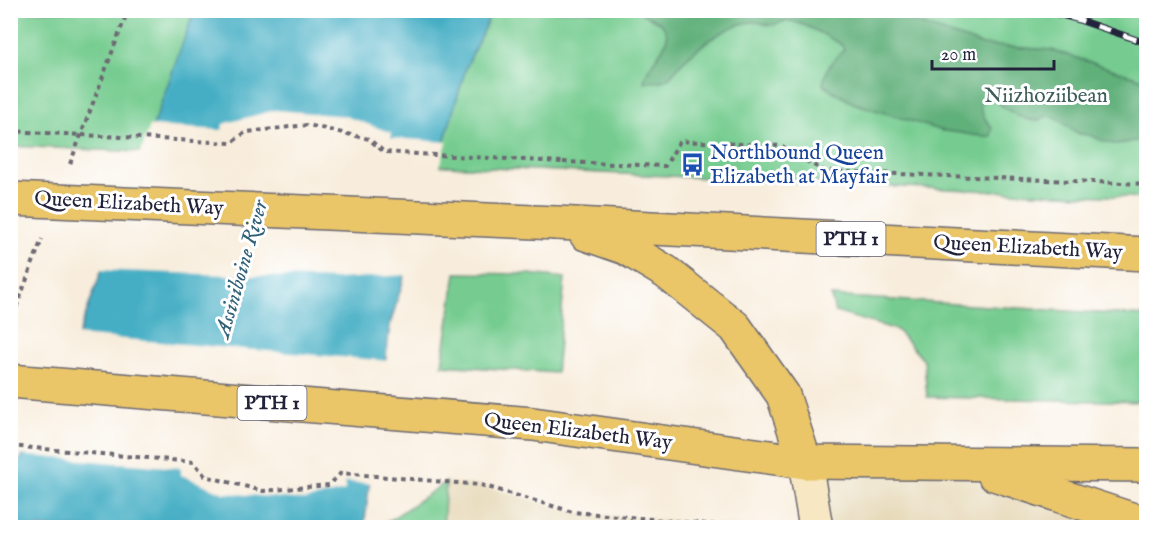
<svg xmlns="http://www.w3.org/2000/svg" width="1157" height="538" viewBox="0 0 1157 538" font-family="'IM FELL English',serif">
	<rect width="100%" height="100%" fill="#fff"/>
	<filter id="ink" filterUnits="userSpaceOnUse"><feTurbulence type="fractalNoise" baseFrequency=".0167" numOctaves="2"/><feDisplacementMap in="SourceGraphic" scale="12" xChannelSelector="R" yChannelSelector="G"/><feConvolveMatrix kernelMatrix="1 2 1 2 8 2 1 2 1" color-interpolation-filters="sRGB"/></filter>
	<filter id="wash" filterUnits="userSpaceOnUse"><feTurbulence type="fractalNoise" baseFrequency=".008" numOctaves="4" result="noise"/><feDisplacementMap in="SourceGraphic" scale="24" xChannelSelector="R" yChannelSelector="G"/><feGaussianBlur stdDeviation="1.35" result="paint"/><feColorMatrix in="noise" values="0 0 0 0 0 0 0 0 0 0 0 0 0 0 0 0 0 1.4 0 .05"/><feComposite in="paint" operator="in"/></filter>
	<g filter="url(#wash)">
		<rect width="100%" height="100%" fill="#f8eddc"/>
		<g fill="#e7daba">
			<path d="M 805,462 L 964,464 L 1146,527 L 816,527 Z"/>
			<path d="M 446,482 L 481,485 L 573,512 L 752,527 L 443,527 Z"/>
		</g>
		<g fill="#76cc90" stroke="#4c7766" stroke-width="1.5">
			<path d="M 11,11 L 1146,11 L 1146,198 L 11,146 Z"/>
			<path d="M 456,273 L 529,274 L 565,278 L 556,373 L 442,365 Z"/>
			<path d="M 831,296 L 1146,316 L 1146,402 L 927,397 L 924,361 L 897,330 L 835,312 Z"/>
			<path d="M 446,482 L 443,527 L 380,527 Z"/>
		</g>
		<path fill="#60b07a" stroke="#41695a" stroke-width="1.5" d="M 639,11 L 881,11 L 983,45 L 1052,50 L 1146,80 L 1146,139 C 1136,140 1124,144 1114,144 C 1106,143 1099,139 1092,136 C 1087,134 1082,135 1078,133 C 1064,127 1054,107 1038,121 C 1019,121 1002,106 987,94 C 974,107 983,116 992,128 L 991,136 C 982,138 956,131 943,131 L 853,103 L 823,85 C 825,70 832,60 844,50 L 842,45 C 830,38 801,20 787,21 C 782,21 776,25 770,25 C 765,25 761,22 756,22 C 734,20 704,43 688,57 C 666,75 678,82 644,82 C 647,59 681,42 660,23 C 654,18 645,17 639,11 Z"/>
		<path fill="#44aec4" stroke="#336880" stroke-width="1.5" d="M 194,11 L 492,11 L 466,68 L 390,325 L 364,527 L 11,528 L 11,472 L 47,423 Z"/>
		<g fill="#f8eddc">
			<path d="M 275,110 L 345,116 L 392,133 L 391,138 L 447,142 L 408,275 L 335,279 L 98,270 L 150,126 L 222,130 L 223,124 Z"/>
			<path d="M 75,335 L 389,361 L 373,484 L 345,482 L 345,491 L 305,500 L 224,493 L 181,475 L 181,468 L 19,455 L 44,421 Z"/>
		</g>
	</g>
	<g filter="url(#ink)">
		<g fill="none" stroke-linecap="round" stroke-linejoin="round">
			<defs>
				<path id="secondary" d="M 805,462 L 816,528"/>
				<g id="highway">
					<path d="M 556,223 L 1146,254"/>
					<path d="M 586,234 L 626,248 L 666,272 L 735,327 L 783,395 L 805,462"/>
					<path d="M 10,381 L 533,424 L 805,462 L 1146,465"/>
					<path d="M 994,474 L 1146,524"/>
				</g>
			</defs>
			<use href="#secondary" stroke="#6d6973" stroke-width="36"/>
			<use href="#highway" stroke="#6d6973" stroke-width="36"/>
			<g stroke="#6d6973" stroke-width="4" stroke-dasharray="4.5 4.5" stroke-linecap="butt">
				<path d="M 10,98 L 15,110 L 10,144"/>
				<path d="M 563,162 L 665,166 L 680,141 L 781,146 L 824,171 L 1146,184"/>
				<path d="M 70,164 L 128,10"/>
				<path d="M 10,304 L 15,309"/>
				<path d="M 10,324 L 42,239"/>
				<path d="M 10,446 L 194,462 L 205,476 L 263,491 L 329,485 L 341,473 L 481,485 L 573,512 L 752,528"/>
			</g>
			<use href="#secondary" stroke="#f7e8c3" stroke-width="33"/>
			<use href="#highway" stroke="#eac669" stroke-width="33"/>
			<defs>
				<g id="rail">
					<path d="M 1043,10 L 1079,20 L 1146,43"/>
					<path d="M 1135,10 L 1146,15"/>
				</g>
			</defs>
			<use href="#rail" stroke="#22223b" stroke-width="7"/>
			<use href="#rail" stroke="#fff" stroke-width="4.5" stroke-dasharray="14" stroke-linecap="butt"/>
			<defs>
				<path id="highway-bridge" d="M 10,199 L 556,223"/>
			</defs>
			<use href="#highway-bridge" stroke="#6d6973" stroke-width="36" stroke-linecap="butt"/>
			<path stroke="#6d6973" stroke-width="4" stroke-dasharray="4.5 4.5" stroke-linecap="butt" d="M 10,131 L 231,143 L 246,132 L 308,125 L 369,139 L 384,152 L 563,162"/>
			<use href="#highway-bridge" stroke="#eac669" stroke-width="33"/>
		</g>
	</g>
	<defs>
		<symbol id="bus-bare" viewBox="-9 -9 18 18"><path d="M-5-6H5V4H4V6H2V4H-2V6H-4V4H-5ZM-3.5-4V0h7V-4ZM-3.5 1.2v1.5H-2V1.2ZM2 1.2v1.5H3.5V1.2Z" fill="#1a4fb4" stroke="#fff" stroke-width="2.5" paint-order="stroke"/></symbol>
	</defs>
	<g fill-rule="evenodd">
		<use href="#bus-bare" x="676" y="148" width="33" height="33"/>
	</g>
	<g text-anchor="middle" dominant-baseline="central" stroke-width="6" stroke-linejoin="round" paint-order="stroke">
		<g fill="#fff" stroke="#646476" stroke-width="1.5">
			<rect x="816.5" y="222" width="69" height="34" rx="4.5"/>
			<rect x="237.5" y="386" width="69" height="34" rx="4.5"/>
		</g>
		<g font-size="20" font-weight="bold" fill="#22223b">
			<text x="851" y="239">PTH 1</text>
			<text x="272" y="403">PTH 1</text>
		</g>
		<g font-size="21" fill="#3f5e59" stroke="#fff">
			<text x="1046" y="96">Niizhoziibean</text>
		</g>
		<g font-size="21" fill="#164399" stroke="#fff" text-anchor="start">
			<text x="710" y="153">Northbound Queen<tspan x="710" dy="24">Elizabeth at Mayfair</tspan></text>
		</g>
		<g font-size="21" fill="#22223b" stroke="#fff">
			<text transform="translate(129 204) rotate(3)">Queen Elizabeth Way</text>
			<text transform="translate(1028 248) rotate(3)">Queen Elizabeth Way</text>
			<text transform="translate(578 432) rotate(7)">Queen Elizabeth Way</text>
		</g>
		<g font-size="22" font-style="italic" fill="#316179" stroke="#fff">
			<text transform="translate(242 269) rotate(-74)">Assiniboine River</text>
		</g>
	</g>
	<rect width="1157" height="538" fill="none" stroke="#fff" stroke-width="36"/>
	<path d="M932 60v9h122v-9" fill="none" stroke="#22223b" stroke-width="3"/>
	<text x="941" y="60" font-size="18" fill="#22223b" stroke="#ffffff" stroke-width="4.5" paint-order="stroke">20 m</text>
</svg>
